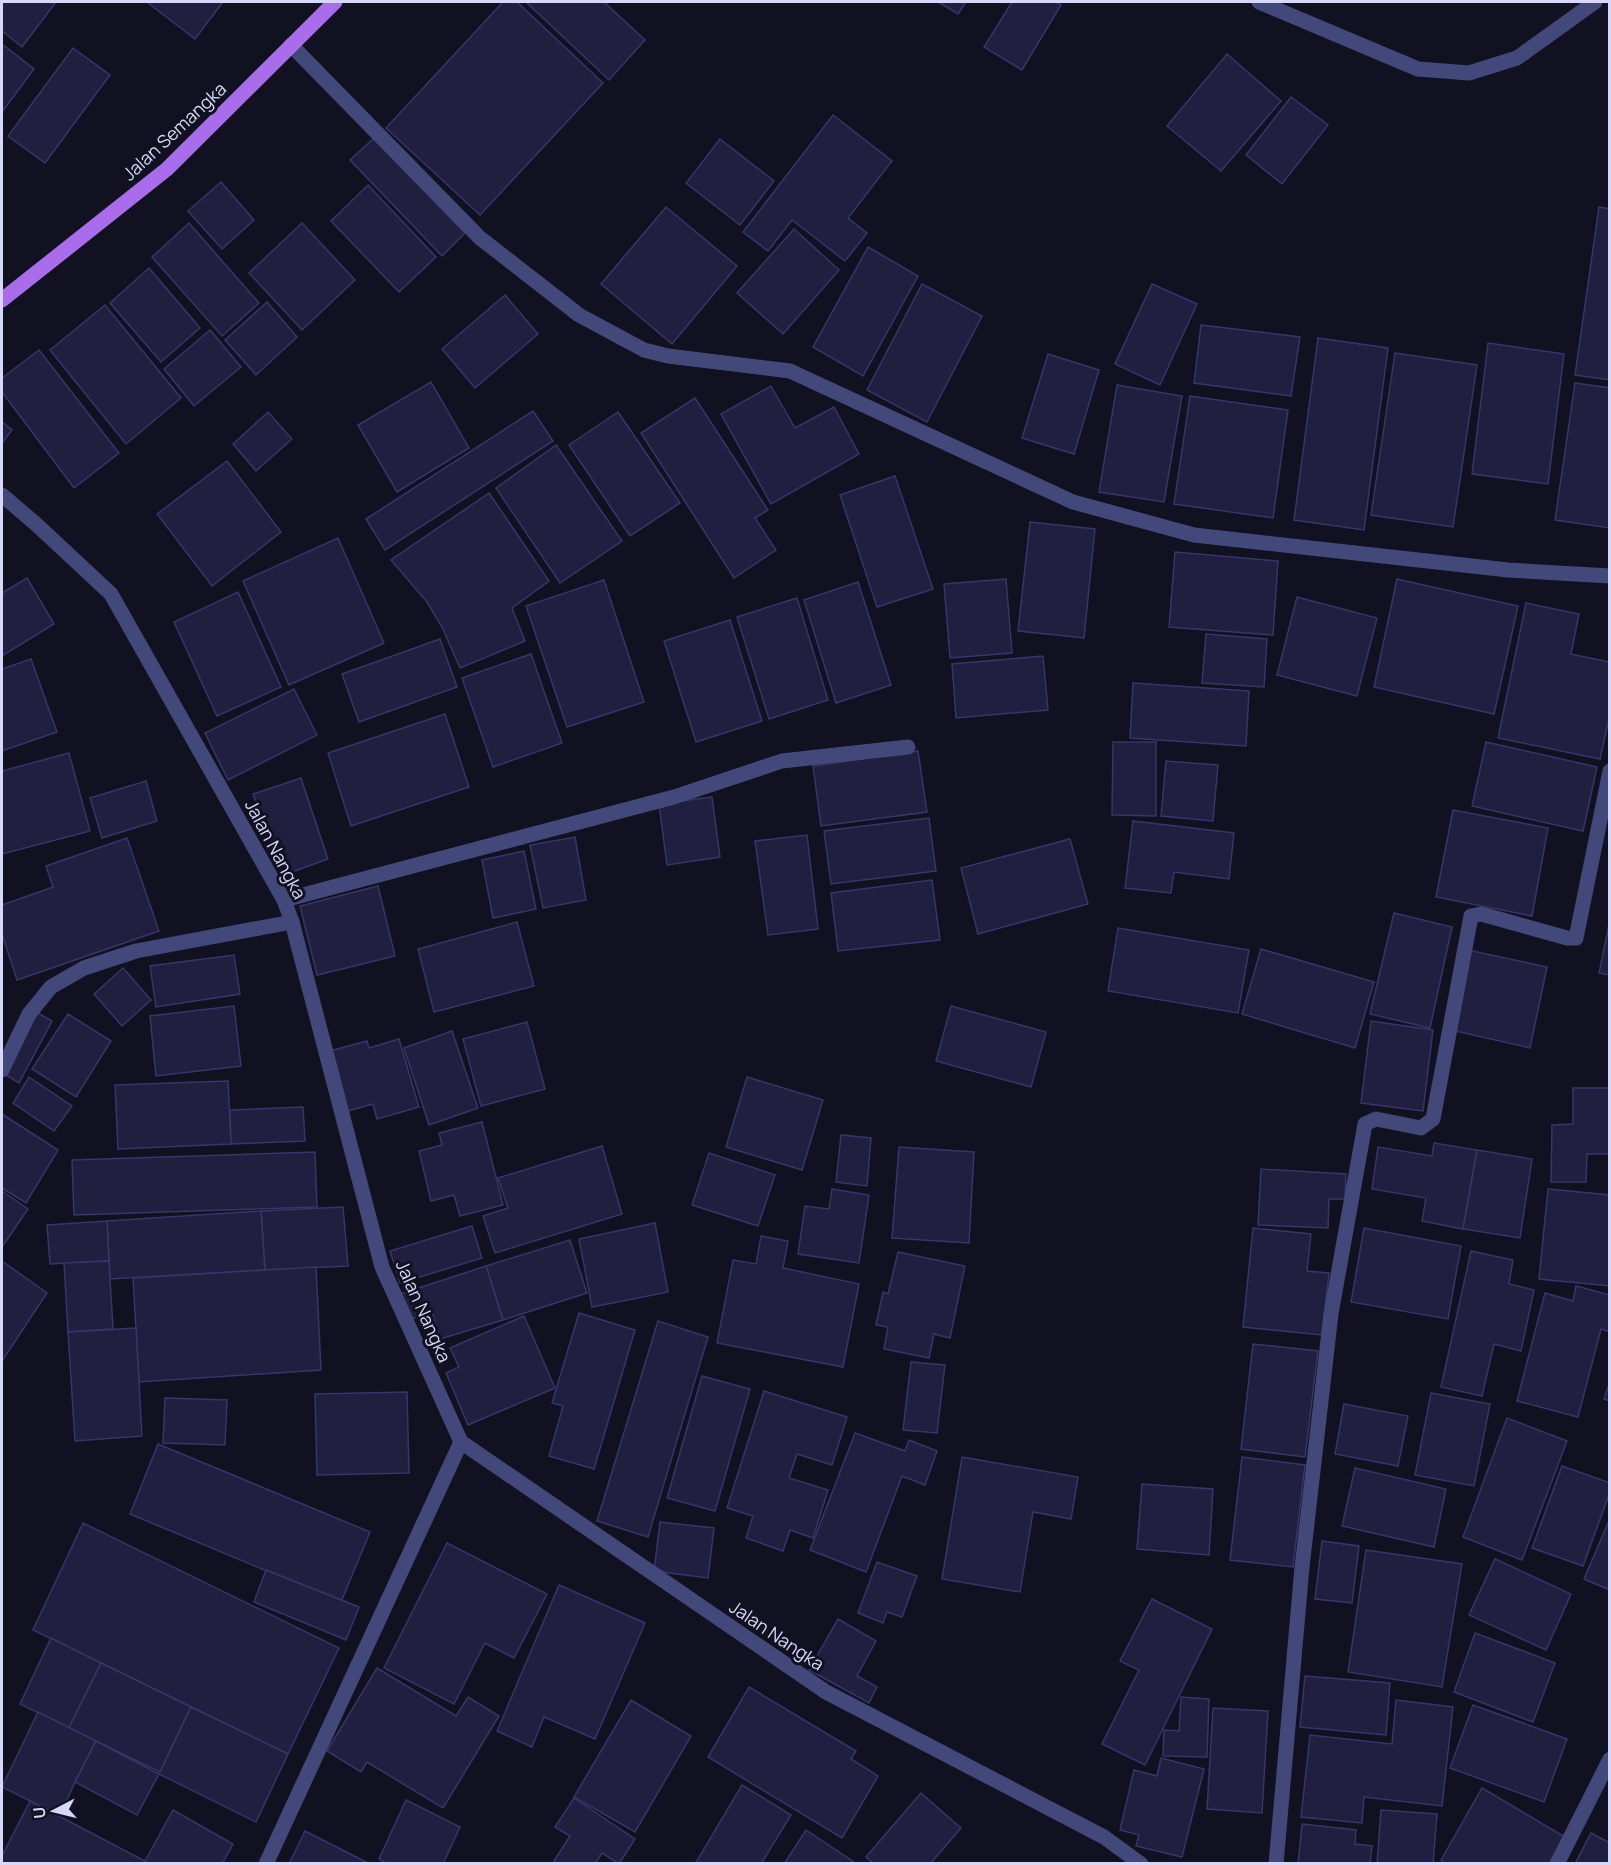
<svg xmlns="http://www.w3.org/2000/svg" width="1611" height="1865" viewBox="0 0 1611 1865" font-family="Manrope,sans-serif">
	<rect width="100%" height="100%" fill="#111121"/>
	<g fill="#211f40" stroke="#373569" stroke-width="1.5">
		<path d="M 2,2 L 56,2 L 22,47 L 2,31 Z"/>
		<path d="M 149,2 L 223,2 L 195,39 L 148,3 Z"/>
		<path d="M 503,2 L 517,2 L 603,83 L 480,215 L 386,128 Z"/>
		<path d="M 526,2 L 604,2 L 645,40 L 609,80 Z"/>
		<path d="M 938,2 L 966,2 L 958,14 Z"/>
		<path d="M 1012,2 L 1056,2 L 1061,5 L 1022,70 L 984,47 Z"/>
		<path d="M 2,44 L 34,69 L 2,112 Z"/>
		<path d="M 73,48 L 110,75 L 45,163 L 8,136 Z"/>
		<path d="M 1227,54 L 1281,101 L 1221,171 L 1167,126 Z"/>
		<path d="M 1291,97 L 1328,125 L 1282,184 L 1246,155 Z"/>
		<path d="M 833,115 L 892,161 L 848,218 L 867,233 L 845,261 L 792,220 L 768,251 L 743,232 Z"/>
		<path d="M 374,138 L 465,233 L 442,256 L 350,160 Z"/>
		<path d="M 720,139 L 774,181 L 740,225 L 686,183 Z"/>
		<path d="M 221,182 L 254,220 L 222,249 L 188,211 Z"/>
		<path d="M 368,185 L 436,257 L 399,292 L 331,221 Z"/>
		<path d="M 666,207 L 737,266 L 672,344 L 601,284 Z"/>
		<path d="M 1599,207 L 1610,209 L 1610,380 L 1575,375 Z"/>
		<path d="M 189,223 L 259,303 L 222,336 L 152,257 Z"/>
		<path d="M 302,223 L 355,280 L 302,330 L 249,273 Z"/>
		<path d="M 794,229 L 839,270 L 783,334 L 737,293 Z"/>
		<path d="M 868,247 L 918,276 L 863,376 L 813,347 Z"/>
		<path d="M 149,268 L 200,328 L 161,362 L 110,303 Z"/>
		<path d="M 922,284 L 982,316 L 927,422 L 867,390 Z"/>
		<path d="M 1152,284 L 1197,304 L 1160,385 L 1115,364 Z"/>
		<path d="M 505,295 L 538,334 L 475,388 L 442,349 Z"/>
		<path d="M 267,302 L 297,337 L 256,375 L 225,340 Z"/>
		<path d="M 105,305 L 181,398 L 126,444 L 50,350 Z"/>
		<path d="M 1201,325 L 1300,337 L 1291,396 L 1194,383 Z"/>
		<path d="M 210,330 L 241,367 L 194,406 L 164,369 Z"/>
		<path d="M 1318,338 L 1388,348 L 1364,530 L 1294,520 Z"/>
		<path d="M 1488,343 L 1564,354 L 1548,484 L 1472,474 Z"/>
		<path d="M 39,350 L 119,453 L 74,488 L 2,392 L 2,378 Z"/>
		<path d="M 1395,353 L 1477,365 L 1453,527 L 1371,515 Z"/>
		<path d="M 1048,354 L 1099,370 L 1074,454 L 1022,438 Z"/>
		<path d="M 431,382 L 469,448 L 397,492 L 358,425 Z"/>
		<path d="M 1575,383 L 1610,388 L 1610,528 L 1555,520 Z"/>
		<path d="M 1117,385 L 1182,396 L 1164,502 L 1099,492 Z"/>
		<path d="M 771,386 L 795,428 L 834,407 L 859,454 L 771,504 L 721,414 Z"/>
		<path d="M 1190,396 L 1288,410 L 1273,518 L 1174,504 Z"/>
		<path d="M 695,398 L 768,510 L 755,518 L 776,550 L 734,578 L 641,433 Z"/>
		<path d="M 533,411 L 553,441 L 385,550 L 366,519 Z"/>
		<path d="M 268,412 L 292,439 L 256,471 L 233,444 Z"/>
		<path d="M 618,412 L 680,503 L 630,536 L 569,445 Z"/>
		<path d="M 2,422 L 12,430 L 2,443 Z"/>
		<path d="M 556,445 L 622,541 L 560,583 L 496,488 Z"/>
		<path d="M 227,461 L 281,532 L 212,586 L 157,514 Z"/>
		<path d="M 895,476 L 933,589 L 877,607 L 840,495 Z"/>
		<path d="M 489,493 L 549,581 L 512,608 L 525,641 L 460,668 L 442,627 L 427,602 L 391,560 Z"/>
		<path d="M 1030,522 L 1095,529 L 1084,638 L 1018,631 Z"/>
		<path d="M 338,538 L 384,643 L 289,685 L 243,581 Z"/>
		<path d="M 1175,552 L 1278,561 L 1273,635 L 1169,627 Z"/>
		<path d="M 27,578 L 54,624 L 2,656 L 2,593 Z"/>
		<path d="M 1006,579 L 1012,653 L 950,658 L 944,584 Z"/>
		<path d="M 1397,579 L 1518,606 L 1494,714 L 1374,687 Z"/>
		<path d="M 604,580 L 644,702 L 567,727 L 526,606 Z"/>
		<path d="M 858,582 L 891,685 L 836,703 L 804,600 Z"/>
		<path d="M 238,592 L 281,687 L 217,716 L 174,622 Z"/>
		<path d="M 1297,597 L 1377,618 L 1357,696 L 1277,675 Z"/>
		<path d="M 797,598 L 828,700 L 769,719 L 737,617 Z"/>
		<path d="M 1526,603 L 1579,614 L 1571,654 L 1610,662 L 1610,714 L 1600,759 L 1498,738 Z"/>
		<path d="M 730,620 L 762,721 L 696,742 L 664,641 Z"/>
		<path d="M 1206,634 L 1267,639 L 1264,687 L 1202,683 Z"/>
		<path d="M 440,639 L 457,687 L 359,722 L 342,674 Z"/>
		<path d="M 531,654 L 562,743 L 493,767 L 462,678 Z"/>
		<path d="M 1043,656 L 1048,710 L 956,718 L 952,664 Z"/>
		<path d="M 31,659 L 57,732 L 2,751 L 2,669 Z"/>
		<path d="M 1133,683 L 1249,691 L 1246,746 L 1130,738 Z"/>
		<path d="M 294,689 L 317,735 L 228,780 L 205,733 Z"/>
		<path d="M 445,714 L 469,787 L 351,826 L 328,753 Z"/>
		<path d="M 1113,742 L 1156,742 L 1156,816 L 1112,815 Z"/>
		<path d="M 1486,742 L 1597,767 L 1583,831 L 1472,806 Z"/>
		<path d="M 918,751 L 927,812 L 821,826 L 813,766 Z"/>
		<path d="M 69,753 L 90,831 L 2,854 L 2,771 Z"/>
		<path d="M 1166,761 L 1218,765 L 1213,821 L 1161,816 Z"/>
		<path d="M 301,778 L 328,859 L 281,876 L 253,794 Z"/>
		<path d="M 146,781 L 157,821 L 102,838 L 90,798 Z"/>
		<path d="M 712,797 L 720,857 L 667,865 L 659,804 Z"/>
		<path d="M 1453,810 L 1548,828 L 1532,916 L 1436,897 Z"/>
		<path d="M 929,818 L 936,871 L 831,884 L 824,831 Z"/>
		<path d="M 1133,821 L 1234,833 L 1229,879 L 1174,872 L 1171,893 L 1125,888 Z"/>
		<path d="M 807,835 L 818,929 L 768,935 L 755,841 Z"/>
		<path d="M 575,837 L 586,900 L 543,908 L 530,845 Z"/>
		<path d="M 127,838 L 159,931 L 17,980 L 2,934 L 2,905 L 53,887 L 46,866 Z"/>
		<path d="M 1070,839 L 1088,904 L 978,934 L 961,868 Z"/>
		<path d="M 524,851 L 536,909 L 493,918 L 482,860 Z"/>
		<path d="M 932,880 L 940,940 L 838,951 L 831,893 Z"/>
		<path d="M 378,886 L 395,956 L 317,975 L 300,906 Z"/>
		<path d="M 1394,913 L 1452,927 L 1430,1028 L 1370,1014 Z"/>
		<path d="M 1610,920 L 1610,975 L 1599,973 Z"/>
		<path d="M 517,922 L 534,986 L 434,1012 L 418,949 Z"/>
		<path d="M 1118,928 L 1249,950 L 1238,1013 L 1108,991 Z"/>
		<path d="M 1261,949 L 1374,982 L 1355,1048 L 1242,1014 Z"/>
		<path d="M 1468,950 L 1547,967 L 1530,1048 L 1451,1030 Z"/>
		<path d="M 234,955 L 240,994 L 156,1007 L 150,966 Z"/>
		<path d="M 123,968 L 151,1000 L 122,1026 L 94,994 Z"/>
		<path d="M 234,1006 L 241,1066 L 156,1076 L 150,1016 Z"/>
		<path d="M 951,1006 L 1046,1032 L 1031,1087 L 936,1061 Z"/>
		<path d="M 36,1012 L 52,1021 L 19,1083 L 4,1074 Z"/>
		<path d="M 68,1014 L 111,1041 L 76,1097 L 32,1069 Z"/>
		<path d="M 1371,1021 L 1433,1030 L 1423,1111 L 1361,1103 Z"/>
		<path d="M 527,1022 L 545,1089 L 481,1106 L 463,1039 Z"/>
		<path d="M 452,1031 L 478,1108 L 429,1125 L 404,1048 Z"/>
		<path d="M 399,1039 L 419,1107 L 377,1119 L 373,1104 L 348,1111 L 330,1051 L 367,1041 L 369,1048 Z"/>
		<path d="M 29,1077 L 72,1106 L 54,1131 L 13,1103 Z"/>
		<path d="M 747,1077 L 823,1100 L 802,1170 L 726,1147 Z"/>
		<path d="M 228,1081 L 231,1144 L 118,1149 L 115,1085 Z"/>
		<path d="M 1573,1088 L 1610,1088 L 1610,1154 L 1587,1154 L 1586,1182 L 1551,1182 L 1552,1125 L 1573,1124 Z"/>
		<path d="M 303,1107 L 305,1141 L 231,1144 L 230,1110 Z"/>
		<path d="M 2,1114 L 58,1150 L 26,1203 L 2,1188 Z"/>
		<path d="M 482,1122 L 503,1205 L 460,1216 L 454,1195 L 431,1201 L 419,1151 L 442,1145 L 439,1133 Z"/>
		<path d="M 841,1135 L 871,1138 L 867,1186 L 836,1182 Z"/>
		<path d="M 1434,1143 L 1477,1150 L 1463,1229 L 1422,1221 L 1426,1198 L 1372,1189 L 1378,1147 L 1432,1156 Z"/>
		<path d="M 602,1146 L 622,1214 L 495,1253 L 483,1216 L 508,1208 L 498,1178 Z"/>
		<path d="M 899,1147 L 974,1152 L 969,1243 L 892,1238 Z"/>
		<path d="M 1477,1150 L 1532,1159 L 1520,1238 L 1463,1229 Z"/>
		<path d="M 315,1152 L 317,1207 L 74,1215 L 72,1160 Z"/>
		<path d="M 709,1153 L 775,1175 L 758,1226 L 692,1205 Z"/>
		<path d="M 1261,1169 L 1346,1174 L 1345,1199 L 1329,1199 L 1328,1228 L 1258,1225 Z"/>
		<path d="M 832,1189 L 869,1195 L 859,1263 L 798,1254 L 805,1206 L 829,1209 Z"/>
		<path d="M 1548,1189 L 1610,1195 L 1610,1286 L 1539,1279 Z"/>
		<path d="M 2,1191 L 28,1209 L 2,1247 Z"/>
		<path d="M 343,1207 L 348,1266 L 265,1270 L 261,1211 Z"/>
		<path d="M 261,1211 L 265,1270 L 110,1279 L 107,1221 Z"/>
		<path d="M 107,1221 L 109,1261 L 50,1264 L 47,1225 Z"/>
		<path d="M 655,1223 L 668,1292 L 592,1307 L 579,1239 Z"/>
		<path d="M 472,1226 L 482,1258 L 400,1283 L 390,1251 Z"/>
		<path d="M 1253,1228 L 1311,1234 L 1307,1271 L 1329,1273 L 1322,1335 L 1243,1327 Z"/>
		<path d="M 1364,1228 L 1461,1246 L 1448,1319 L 1351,1302 Z"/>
		<path d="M 761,1236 L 788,1241 L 783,1268 L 859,1284 L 843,1367 L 717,1343 L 733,1260 L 756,1264 Z"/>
		<path d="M 570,1240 L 587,1293 L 503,1320 L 486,1266 Z"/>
		<path d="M 1471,1251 L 1513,1260 L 1509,1284 L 1534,1290 L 1521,1351 L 1494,1344 L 1482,1396 L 1441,1387 Z"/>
		<path d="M 898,1252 L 965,1266 L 950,1338 L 934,1334 L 929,1358 L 884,1349 L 888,1327 L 876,1325 L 883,1292 L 888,1294 Z"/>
		<path d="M 2,1261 L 47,1293 L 2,1361 Z"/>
		<path d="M 109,1261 L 113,1329 L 68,1332 L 64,1263 Z"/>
		<path d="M 486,1266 L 503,1320 L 440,1339 L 432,1312 L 408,1320 L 400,1294 Z"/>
		<path d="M 316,1267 L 321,1370 L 139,1382 L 133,1278 Z"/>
		<path d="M 1576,1286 L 1610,1295 L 1610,1332 L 1601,1329 L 1578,1417 L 1517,1401 L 1545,1293 L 1573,1301 Z"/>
		<path d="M 579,1313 L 635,1330 L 594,1469 L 549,1456 L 563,1406 L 552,1403 Z"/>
		<path d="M 524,1316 L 555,1388 L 468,1425 L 446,1373 L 459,1367 L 450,1348 Z"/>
		<path d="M 658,1321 L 708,1337 L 648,1537 L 597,1521 Z"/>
		<path d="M 136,1328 L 142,1436 L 75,1441 L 68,1332 Z"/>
		<path d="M 1253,1344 L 1318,1351 L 1305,1457 L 1241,1449 Z"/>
		<path d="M 911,1362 L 945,1365 L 937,1433 L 903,1430 Z"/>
		<path d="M 702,1376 L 750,1389 L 715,1511 L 667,1498 Z"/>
		<path d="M 1610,1381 L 1610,1401 L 1604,1399 Z"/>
		<path d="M 764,1391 L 847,1417 L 832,1465 L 797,1454 L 789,1478 L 828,1490 L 813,1538 L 790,1530 L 783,1551 L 746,1538 L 753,1516 L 727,1508 Z"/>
		<path d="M 407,1392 L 409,1473 L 317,1475 L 315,1394 Z"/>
		<path d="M 1431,1393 L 1490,1404 L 1474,1486 L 1415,1475 Z"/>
		<path d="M 165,1398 L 227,1400 L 225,1445 L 163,1443 Z"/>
		<path d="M 1344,1404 L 1408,1416 L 1398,1466 L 1335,1454 Z"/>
		<path d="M 1507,1418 L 1567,1441 L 1522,1560 L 1463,1537 Z"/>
		<path d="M 855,1433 L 905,1451 L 909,1440 L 937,1451 L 925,1485 L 902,1476 L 866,1572 L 810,1550 Z"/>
		<path d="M 158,1444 L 370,1532 L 341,1602 L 130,1514 Z"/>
		<path d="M 962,1457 L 1078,1477 L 1071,1519 L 1033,1512 L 1020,1592 L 942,1579 Z"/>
		<path d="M 1242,1457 L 1305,1465 L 1293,1567 L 1230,1560 Z"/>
		<path d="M 1562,1466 L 1610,1483 L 1610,1492 L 1583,1566 L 1532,1548 Z"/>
		<path d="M 1355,1468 L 1446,1489 L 1434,1547 L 1342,1526 Z"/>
		<path d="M 1142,1484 L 1213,1489 L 1209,1555 L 1137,1549 Z"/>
		<path d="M 660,1522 L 714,1528 L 708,1578 L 654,1571 Z"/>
		<path d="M 83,1523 L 339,1648 L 288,1754 L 33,1630 Z"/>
		<path d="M 1608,1523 L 1610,1524 L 1610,1590 L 1584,1579 Z"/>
		<path d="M 1322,1541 L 1359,1546 L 1352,1603 L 1315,1599 Z"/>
		<path d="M 447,1543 L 547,1594 L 514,1658 L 485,1643 L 454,1704 L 384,1668 Z"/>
		<path d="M 1366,1550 L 1462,1564 L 1442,1687 L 1348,1672 Z"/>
		<path d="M 1495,1559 L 1571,1594 L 1546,1650 L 1469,1615 Z"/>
		<path d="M 877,1562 L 917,1576 L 902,1617 L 887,1612 L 883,1623 L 858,1613 Z"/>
		<path d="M 266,1570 L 359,1607 L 346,1640 L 254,1602 Z"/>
		<path d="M 559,1585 L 645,1623 L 595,1739 L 544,1717 L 532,1747 L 497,1731 Z"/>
		<path d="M 1152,1599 L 1212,1629 L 1145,1765 L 1102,1744 L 1139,1670 L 1120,1661 Z"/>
		<path d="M 838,1619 L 876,1641 L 857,1676 L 877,1687 L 869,1703 L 809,1670 Z"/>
		<path d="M 1475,1633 L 1555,1663 L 1533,1722 L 1454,1692 Z"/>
		<path d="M 51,1638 L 101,1663 L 69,1728 L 20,1704 Z"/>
		<path d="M 101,1663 L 191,1707 L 160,1772 L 69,1728 Z"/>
		<path d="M 377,1668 L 456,1716 L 468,1697 L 499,1716 L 443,1808 L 367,1762 L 361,1772 L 327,1751 Z"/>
		<path d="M 1305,1676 L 1390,1683 L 1386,1735 L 1300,1727 Z"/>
		<path d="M 749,1687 L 856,1751 L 851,1759 L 878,1776 L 842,1838 L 708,1757 Z"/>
		<path d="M 1181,1697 L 1209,1699 L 1207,1757 L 1163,1756 L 1164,1730 L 1179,1731 Z"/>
		<path d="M 631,1700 L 691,1736 L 635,1832 L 574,1797 Z"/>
		<path d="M 1396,1700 L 1453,1707 L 1442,1806 L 1364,1797 L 1362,1823 L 1301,1817 L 1310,1735 L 1392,1744 Z"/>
		<path d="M 1473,1705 L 1567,1739 L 1544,1802 L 1450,1768 Z"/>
		<path d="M 191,1707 L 288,1754 L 256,1822 L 159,1774 Z"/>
		<path d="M 1213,1708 L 1268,1711 L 1262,1813 L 1207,1809 Z"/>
		<path d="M 38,1712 L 96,1741 L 75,1782 L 60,1816 L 2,1787 Z"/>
		<path d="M 96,1741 L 159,1774 L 137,1815 L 75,1782 Z"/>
		<path d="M 1161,1758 L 1204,1769 L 1182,1857 L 1136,1846 L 1139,1835 L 1120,1830 L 1134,1770 L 1157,1776 Z"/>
		<path d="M 742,1785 L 791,1815 L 761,1864 L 695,1864 Z"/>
		<path d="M 1482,1788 L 1565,1837 L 1549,1864 L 1446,1864 L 1441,1860 Z"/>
		<path d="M 921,1793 L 961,1828 L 930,1864 L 874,1864 L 866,1857 Z"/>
		<path d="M 574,1798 L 635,1839 L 619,1864 L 602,1853 L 595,1864 L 557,1864 L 554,1861 L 570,1836 L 555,1827 Z"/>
		<path d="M 406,1800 L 460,1827 L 443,1864 L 388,1864 L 379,1859 Z"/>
		<path d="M 30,1801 L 145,1861 L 143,1864 L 2,1864 L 2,1856 Z"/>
		<path d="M 173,1810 L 233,1844 L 222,1864 L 149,1864 L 145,1861 Z"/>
		<path d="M 1381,1810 L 1437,1814 L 1433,1864 L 1377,1864 Z"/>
		<path d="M 1302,1824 L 1356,1830 L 1355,1844 L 1372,1846 L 1370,1864 L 1298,1864 Z"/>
		<path d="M 806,1830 L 857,1864 L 784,1864 Z"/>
		<path d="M 305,1831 L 370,1864 L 289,1864 Z"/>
		<path d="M 1591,1833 L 1610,1843 L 1610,1864 L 1575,1864 Z"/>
	</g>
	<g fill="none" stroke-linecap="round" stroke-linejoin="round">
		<g stroke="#42487a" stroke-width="15">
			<path d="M 1259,2 L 1418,69 L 1469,73 L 1517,58 L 1595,2"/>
			<path d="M 291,45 L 480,238 L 579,315 L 644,350 L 668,356 L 790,371 L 1073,502 L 1194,535 L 1508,570 L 1610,576"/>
			<path d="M 2,495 L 37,525 L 111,594 L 284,900 L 292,922 L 382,1267 L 461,1442 L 826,1692 L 1104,1837 L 1141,1864"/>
			<path d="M 284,900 L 674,797 L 782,761 L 908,747"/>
			<path d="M 2,1070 L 29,1014 L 51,987 L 84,968 L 136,951 L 292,922"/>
			<path d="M 266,1864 L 461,1442"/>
			<path d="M 1276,1864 L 1302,1567 L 1331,1314 L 1365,1124 L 1376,1119 L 1421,1128 L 1433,1119 L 1471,916 L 1481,914 L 1567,938 L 1576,938 L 1610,771"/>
			<path d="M 1557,1864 L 1610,1759"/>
		</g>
		<path stroke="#a96deb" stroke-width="15" d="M 2,300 L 167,169 L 335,2"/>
	</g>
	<g text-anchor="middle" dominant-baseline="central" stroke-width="6" stroke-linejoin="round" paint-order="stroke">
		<g font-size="18" fill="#d7d8f9" stroke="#111121">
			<text transform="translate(174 131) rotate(-43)">Jalan Semangka</text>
			<text transform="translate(276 849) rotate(62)">Jalan Nangka</text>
			<text transform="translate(424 1311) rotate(66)">Jalan Nangka</text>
			<text transform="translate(777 1635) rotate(34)">Jalan Nangka</text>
		</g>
	</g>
	<rect width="1611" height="1865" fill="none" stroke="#d7d8f9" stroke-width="6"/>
	<g transform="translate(54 1811) rotate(263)" stroke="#111121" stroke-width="4.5" paint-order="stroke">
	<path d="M0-4.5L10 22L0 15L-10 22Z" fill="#d7d8f9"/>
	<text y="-9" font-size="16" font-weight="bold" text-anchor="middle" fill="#d7d8f9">U</text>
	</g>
</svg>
